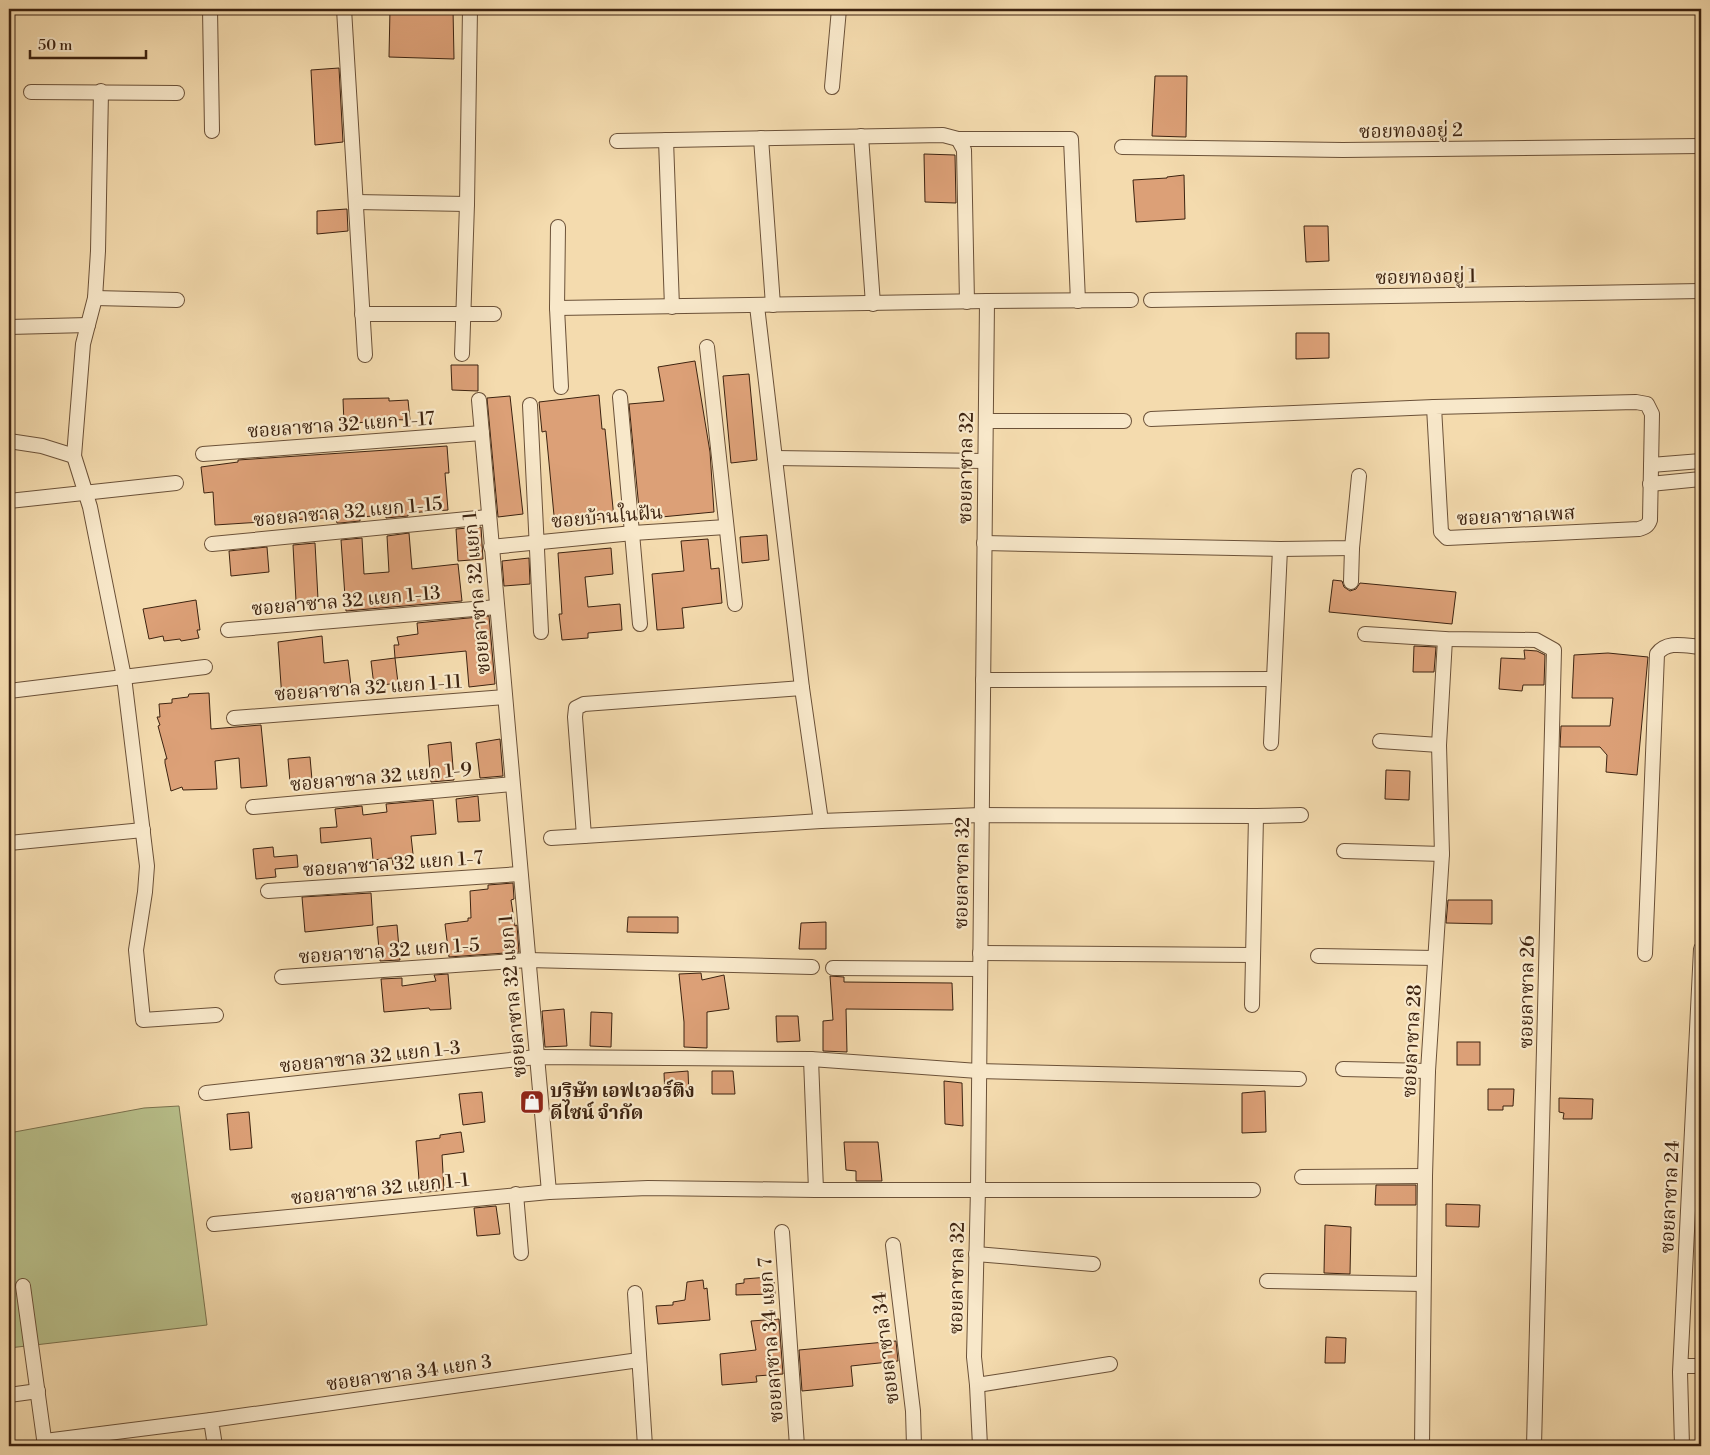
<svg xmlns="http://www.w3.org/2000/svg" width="1710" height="1455" viewBox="0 0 1710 1455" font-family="'Libre Bodoni','Noto Serif Thai',serif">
	<rect width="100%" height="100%" fill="#f4dbae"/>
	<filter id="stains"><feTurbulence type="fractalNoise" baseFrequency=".004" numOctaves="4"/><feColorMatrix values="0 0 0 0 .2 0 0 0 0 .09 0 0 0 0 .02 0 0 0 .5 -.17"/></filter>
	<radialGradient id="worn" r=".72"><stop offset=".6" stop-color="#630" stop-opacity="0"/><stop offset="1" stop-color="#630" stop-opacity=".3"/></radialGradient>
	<path fill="#b9c18c" stroke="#7b724e" d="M 179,1106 L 207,1325 L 9,1348 L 9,1133 L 144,1108 Z"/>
	<g fill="#dca077" stroke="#3d2310">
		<path d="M 390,9 L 453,9 L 454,59 L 389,57 Z"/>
		<path d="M 339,68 L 343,142 L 315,145 L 311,70 Z"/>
		<path d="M 1155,76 L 1187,76 L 1186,137 L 1152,136 Z"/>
		<path d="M 924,154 L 955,155 L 956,203 L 925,202 Z"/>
		<path d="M 1184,175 L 1185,219 L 1136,222 L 1133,180 L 1167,178 L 1167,177 Z"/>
		<path d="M 347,209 L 348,231 L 317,234 L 317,211 Z"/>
		<path d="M 1304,226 L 1328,226 L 1329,261 L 1306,262 Z"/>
		<path d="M 1296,333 L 1329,333 L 1329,358 L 1296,359 Z"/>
		<path d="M 695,361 L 710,452 L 714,512 L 640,519 L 629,404 L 664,401 L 658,367 Z"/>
		<path d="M 451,365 L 478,365 L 478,391 L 452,390 Z"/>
		<path d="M 749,374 L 757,460 L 731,463 L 723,376 Z"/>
		<path d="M 599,395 L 602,429 L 605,429 L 614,518 L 582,521 L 582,523 L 555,526 L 546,431 L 542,432 L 539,402 Z"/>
		<path d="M 510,396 L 523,514 L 498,517 L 487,398 Z"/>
		<path d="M 389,398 L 389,401 L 408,400 L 410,420 L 367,419 L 367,422 L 344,424 L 343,399 Z"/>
		<path d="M 447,446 L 449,473 L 445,473 L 448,510 L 408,513 L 408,516 L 386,518 L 386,515 L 360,517 L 360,521 L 340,523 L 337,523 L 336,519 L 325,520 L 324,518 L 215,525 L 213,492 L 204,493 L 201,467 L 238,462 L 238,460 Z"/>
		<path d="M 481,527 L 483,559 L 458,561 L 456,529 Z"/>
		<path d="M 409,533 L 412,569 L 458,564 L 462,601 L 346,611 L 341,540 L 362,538 L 364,574 L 389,572 L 387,536 Z"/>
		<path d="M 767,535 L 769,560 L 742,563 L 740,537 Z"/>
		<path d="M 708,539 L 711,569 L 719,568 L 722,603 L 682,608 L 684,628 L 657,630 L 652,574 L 684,571 L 681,541 Z"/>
		<path d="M 315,543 L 318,599 L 296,601 L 293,545 Z"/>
		<path d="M 267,547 L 269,572 L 231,576 L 229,551 Z"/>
		<path d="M 611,548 L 613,574 L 585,577 L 588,607 L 620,604 L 622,630 L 588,633 L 588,638 L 562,640 L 559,614 L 562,614 L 558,553 Z"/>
		<path d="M 529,558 L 530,584 L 504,586 L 502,561 Z"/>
		<path d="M 1333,580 L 1342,581 L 1344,587 L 1350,591 L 1356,589 L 1360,583 L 1456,592 L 1452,624 L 1329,612 Z"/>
		<path d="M 196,600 L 200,630 L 197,630 L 199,638 L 181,641 L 180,639 L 164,641 L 163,636 L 149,639 L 143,609 Z"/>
		<path d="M 489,616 L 495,684 L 469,687 L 466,651 L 395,658 L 394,645 L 399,645 L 397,637 L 418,634 L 417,623 Z"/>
		<path d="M 322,636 L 324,663 L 348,660 L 351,686 L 304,695 L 305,697 L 282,699 L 278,642 Z"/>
		<path d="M 1414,646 L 1436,647 L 1434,672 L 1413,672 Z"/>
		<path d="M 1524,650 L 1537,651 L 1545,655 L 1544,685 L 1523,685 L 1522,691 L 1499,689 L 1501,658 L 1525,659 Z"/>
		<path d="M 1608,653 L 1648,657 L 1637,775 L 1606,772 L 1607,755 L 1600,747 L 1560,747 L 1561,726 L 1610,726 L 1613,698 L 1572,698 L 1574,655 Z"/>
		<path d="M 395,658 L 398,683 L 374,686 L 371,661 Z"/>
		<path d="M 209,693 L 211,729 L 261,725 L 267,786 L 241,788 L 239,758 L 215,761 L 217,789 L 183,790 L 182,787 L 171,791 L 165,763 L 165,759 L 167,759 L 158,726 L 160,725 L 157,717 L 160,717 L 159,704 L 172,703 L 172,699 L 188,697 L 189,694 Z"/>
		<path d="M 500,739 L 503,776 L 480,778 L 476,743 Z"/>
		<path d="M 451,742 L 454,780 L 431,782 L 428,745 Z"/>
		<path d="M 310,757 L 312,780 L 290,782 L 288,759 Z"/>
		<path d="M 1386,770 L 1410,771 L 1409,800 L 1385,799 Z"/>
		<path d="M 478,796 L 480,821 L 458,822 L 456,799 Z"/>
		<path d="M 433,800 L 436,834 L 411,836 L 414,863 L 393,865 L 392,858 L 373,860 L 371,838 L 321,843 L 320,828 L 337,827 L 335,809 L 362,806 L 363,815 L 387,812 L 386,804 Z"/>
		<path d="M 273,847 L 274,857 L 297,855 L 298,867 L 275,869 L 276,877 L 256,879 L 253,849 Z"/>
		<path d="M 513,883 L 514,899 L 511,900 L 515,926 L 517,925 L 519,952 L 449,957 L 445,924 L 468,921 L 468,918 L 471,918 L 470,891 L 488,889 L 488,885 Z"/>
		<path d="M 371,893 L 373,925 L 305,932 L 302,897 Z"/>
		<path d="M 1448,900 L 1492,900 L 1492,924 L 1446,923 Z"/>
		<path d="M 628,917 L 678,917 L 678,933 L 627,932 Z"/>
		<path d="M 826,922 L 826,949 L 799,949 L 801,923 Z"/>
		<path d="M 397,925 L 400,960 L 380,961 L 377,927 Z"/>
		<path d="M 701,973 L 702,980 L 724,975 L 729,1009 L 707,1012 L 707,1048 L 684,1047 L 684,1022 L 679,974 Z"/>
		<path d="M 448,974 L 451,1009 L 430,1010 L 429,1008 L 384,1012 L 381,979 L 402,978 L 402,986 L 436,981 L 434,975 Z"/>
		<path d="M 830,976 L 844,977 L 844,982 L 952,983 L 953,1010 L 846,1009 L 847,1052 L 823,1051 L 823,1021 L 833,1020 Z"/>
		<path d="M 564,1009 L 567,1046 L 545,1047 L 542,1011 Z"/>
		<path d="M 591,1012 L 612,1013 L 611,1047 L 590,1046 Z"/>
		<path d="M 776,1016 L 798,1016 L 800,1041 L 777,1042 Z"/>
		<rect x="1457" y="1042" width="23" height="23"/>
		<path d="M 688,1071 L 689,1095 L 665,1096 L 664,1073 Z"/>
		<path d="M 712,1071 L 733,1071 L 735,1094 L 712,1094 Z"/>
		<path d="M 944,1081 L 962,1083 L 963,1126 L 945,1124 Z"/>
		<path d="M 1488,1089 L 1514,1089 L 1513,1106 L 1503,1106 L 1503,1110 L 1488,1110 Z"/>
		<path d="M 1265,1091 L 1266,1132 L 1242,1133 L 1242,1093 Z"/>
		<path d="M 482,1092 L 485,1122 L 463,1125 L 459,1094 Z"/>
		<path d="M 1559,1098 L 1593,1099 L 1592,1119 L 1563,1119 L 1564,1113 L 1559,1112 Z"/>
		<path d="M 249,1112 L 252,1148 L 230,1150 L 227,1114 Z"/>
		<path d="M 461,1132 L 464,1152 L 442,1155 L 444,1190 L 420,1193 L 416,1141 L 440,1138 L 440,1135 Z"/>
		<path d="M 844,1142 L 878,1142 L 882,1181 L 856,1181 L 856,1171 L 846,1170 Z"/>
		<path d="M 1376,1185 L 1416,1185 L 1416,1205 L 1375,1205 Z"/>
		<path d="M 1446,1204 L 1480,1205 L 1479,1227 L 1446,1226 Z"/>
		<path d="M 496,1206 L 500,1234 L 477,1236 L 474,1208 Z"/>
		<path d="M 1325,1225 L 1351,1227 L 1350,1274 L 1324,1273 Z"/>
		<path d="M 769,1277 L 770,1282 L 774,1282 L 775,1294 L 736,1295 L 736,1284 L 744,1283 L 744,1279 Z"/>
		<path d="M 703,1280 L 704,1289 L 707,1288 L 710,1320 L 658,1324 L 656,1306 L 673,1305 L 673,1302 L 685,1300 L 687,1282 Z"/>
		<path d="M 779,1319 L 783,1374 L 756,1376 L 757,1382 L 722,1385 L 720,1354 L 756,1350 L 751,1321 Z"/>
		<path d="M 1326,1337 L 1346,1338 L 1345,1363 L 1325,1363 Z"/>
		<path d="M 896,1341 L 898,1361 L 851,1366 L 853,1386 L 802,1391 L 799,1350 Z"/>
	</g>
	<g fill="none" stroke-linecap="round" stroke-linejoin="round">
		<defs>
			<g id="street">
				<path d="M 210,9 L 212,131"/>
				<path d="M 344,9 L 365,355"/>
				<path d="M 832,87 L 839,9"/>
				<path d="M 101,91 L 98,251 L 95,298 L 83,344 L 74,456 L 90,507 L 124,677 L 147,866 L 145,892 L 136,950 L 143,1020 L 216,1015"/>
				<path d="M 31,92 L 177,93"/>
				<path d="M 861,136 L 873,304"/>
				<path d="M 761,138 L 773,305"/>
				<path d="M 958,139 L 964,150 L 967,302"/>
				<path d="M 666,140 L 672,307"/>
				<path d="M 617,141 L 943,135 L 958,139 L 1071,139 L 1078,301"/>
				<path d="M 1122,147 L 1343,150 L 1701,146"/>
				<path d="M 356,202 L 467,204"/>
				<path d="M 558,227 L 557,308 L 987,301 L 1131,300"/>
				<path d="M 95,298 L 177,300"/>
				<path d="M 1151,300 L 1701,291"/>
				<path d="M 757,306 L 802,688 L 821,821"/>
				<path d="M 557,308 L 561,387"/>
				<path d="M 362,314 L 494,314"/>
				<path d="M 9,327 L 88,325"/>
				<path d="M 707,347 L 735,604"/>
				<path d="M 462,354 L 467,204 L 470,9"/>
				<path d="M 620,397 L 640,624"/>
				<path d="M 479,400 L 549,1192 L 648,1188 L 816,1190 L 1253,1190"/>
				<path d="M 1636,402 L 1647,404 L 1652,414 L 1650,520 C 1648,526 1645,527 1639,529 L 1447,538 L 1441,532 L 1434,407 Z"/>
				<path d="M 530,405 L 541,632"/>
				<path d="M 1151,419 L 1434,407"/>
				<path d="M 986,421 L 1124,421"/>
				<path d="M 9,441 L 42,446 L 74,456"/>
				<path d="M 203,454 L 482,433"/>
				<path d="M 775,458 L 985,461"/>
				<path d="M 1651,465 L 1701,461"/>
				<path d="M 1650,484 L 1701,479"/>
				<path d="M 9,501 L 176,483"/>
				<path d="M 984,543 L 1280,549 L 1352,548 L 1359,476"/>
				<path d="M 212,544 L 488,517"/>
				<path d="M 491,547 L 633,533 L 726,527"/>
				<path d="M 1351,582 L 1352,548"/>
				<path d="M 228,630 L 497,607"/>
				<path d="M 1365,634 L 1445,639 L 1536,640 L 1554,650 L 1534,1446"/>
				<path d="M 983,680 L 1274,679"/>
				<path d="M 9,691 L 205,667"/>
				<path d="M 234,718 L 505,697"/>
				<path d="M 1380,741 L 1439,745"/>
				<path d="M 1271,743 L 1280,549"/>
				<path d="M 253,807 L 512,784"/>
				<path d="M 584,836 L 821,821 L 981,815 L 1256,816 L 1301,815"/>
				<path d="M 551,838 L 584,836 L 575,717 L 576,708 L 584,704 L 802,688"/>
				<path d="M 9,843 L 143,830"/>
				<path d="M 1344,851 L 1442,854"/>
				<path d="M 268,891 L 520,874"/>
				<path d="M 980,953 L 1253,955"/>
				<path d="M 1645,954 L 1657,654 C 1667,640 1686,646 1701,647"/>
				<path d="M 1318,956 L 1435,958"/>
				<path d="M 833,968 L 979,969"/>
				<path d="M 282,977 L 528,960 L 812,967"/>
				<path d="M 1252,1005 L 1256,816"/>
				<path d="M 811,1059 L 816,1190"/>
				<path d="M 1343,1069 L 1428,1071"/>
				<path d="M 206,1093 L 537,1057 L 811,1059 L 978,1071 L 1299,1079"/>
				<path d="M 1302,1177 L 1425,1176"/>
				<path d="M 516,1194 L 521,1253"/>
				<path d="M 214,1224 L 549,1192"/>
				<path d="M 782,1232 L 797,1446"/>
				<path d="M 893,1245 L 913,1411 L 914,1446"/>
				<path d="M 976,1254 L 1093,1264"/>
				<path d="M 1267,1281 L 1423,1284"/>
				<path d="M 23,1286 L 45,1446"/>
				<path d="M 635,1293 L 645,1446"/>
				<path d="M 1681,1366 L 1701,1366"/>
				<path d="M 977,1385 L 1110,1364"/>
				<path d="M 9,1395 L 38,1391"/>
				<path d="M 45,1441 L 211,1420"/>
				<path d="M 215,1446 L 211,1420 L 639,1360"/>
				<path d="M 980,1446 L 977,1385 L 974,1357 L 978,1189 L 987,301"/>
				<path d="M 1422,1446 L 1425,1176 L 1428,1071 L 1442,854 L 1439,745 L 1445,639"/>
				<path d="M 1682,1446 L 1680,1372 L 1701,949"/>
			</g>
		</defs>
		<use href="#street" stroke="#6b5138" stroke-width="16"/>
		<use href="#street" stroke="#f8e8ca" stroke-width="14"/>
	</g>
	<defs>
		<symbol id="shop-square" viewBox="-11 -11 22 22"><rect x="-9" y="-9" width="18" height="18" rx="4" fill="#8f2418" stroke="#f8e8ca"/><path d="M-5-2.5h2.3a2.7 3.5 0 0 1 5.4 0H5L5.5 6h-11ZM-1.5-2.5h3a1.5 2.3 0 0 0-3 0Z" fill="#fff"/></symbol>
	</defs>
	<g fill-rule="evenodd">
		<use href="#shop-square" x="518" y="1088" width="28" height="28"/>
	</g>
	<g text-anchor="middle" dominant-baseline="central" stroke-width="4.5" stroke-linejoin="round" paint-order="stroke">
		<g font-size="19" fill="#3d2310" stroke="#f8e8ca">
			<text transform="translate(1411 131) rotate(-1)">ซอยทองอยู่ 2</text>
			<text transform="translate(1426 277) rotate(-1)">ซอยทองอยู่ 1</text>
			<text transform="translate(341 425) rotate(-4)">ซอยลาซาล 32 แยก 1-17</text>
			<text transform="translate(966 468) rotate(-89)">ซอยลาซาล 32</text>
			<text transform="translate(348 512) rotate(-5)">ซอยลาซาล 32 แยก 1-15</text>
			<text transform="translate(1516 516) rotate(-3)">ซอยลาซาลเพส</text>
			<text transform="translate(607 517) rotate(-5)">ซอยบ้านในฝัน</text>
			<text transform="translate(477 593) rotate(-95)">ซอยลาซาล 32 แยก 1</text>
			<text transform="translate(346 601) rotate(-5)">ซอยลาซาล 32 แยก 1-13</text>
			<text transform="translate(368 688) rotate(-4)">ซอยลาซาล 32 แยก 1-11</text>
			<text transform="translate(381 777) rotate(-5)">ซอยลาซาล 32 แยก 1-9</text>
			<text transform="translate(393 864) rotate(-4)">ซอยลาซาล 32 แยก 1-7</text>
			<text transform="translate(962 873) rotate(-89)">ซอยลาซาล 32</text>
			<text transform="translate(389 951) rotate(-4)">ซอยลาซาล 32 แยก 1-5</text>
			<text transform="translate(1527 992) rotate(-89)">ซอยลาซาล 26</text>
			<text transform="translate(513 996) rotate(-95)">ซอยลาซาล 32 แยก 1</text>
			<text transform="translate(1412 1041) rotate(-87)">ซอยลาซาล 28</text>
			<text transform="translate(370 1057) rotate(-6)">ซอยลาซาล 32 แยก 1-3</text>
			<text transform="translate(380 1189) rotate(-6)">ซอยลาซาล 32 แยก 1-1</text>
			<text transform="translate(1670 1197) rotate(-87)">ซอยลาซาล 24</text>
			<text transform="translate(957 1278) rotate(-89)">ซอยลาซาล 32</text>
			<text transform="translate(771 1340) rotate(-94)">ซอยลาซาล 34 แยก 7</text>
			<text transform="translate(886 1348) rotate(-97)">ซอยลาซาล 34</text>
			<text transform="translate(409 1373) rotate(-8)">ซอยลาซาล 34 แยก 3</text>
		</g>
		<g font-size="19" font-weight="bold" fill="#3d2310" stroke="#f8e8ca" text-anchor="start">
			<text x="550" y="1091">บริษัท เอฟเวอร์ติง<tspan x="550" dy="22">ดีไซน์ จำกัด</tspan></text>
		</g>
	</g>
	<rect width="1710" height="1455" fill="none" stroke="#f4dbae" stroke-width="30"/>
	<rect x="10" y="10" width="1690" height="1435" fill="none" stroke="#3d2310" stroke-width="2.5"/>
	<rect x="15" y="15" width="1680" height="1425" fill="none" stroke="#3d2310"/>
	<path d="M30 50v8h116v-8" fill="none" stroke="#3d2310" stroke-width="2.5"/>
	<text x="38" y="50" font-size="15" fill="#3d2310" stroke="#f8e8ca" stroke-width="4" paint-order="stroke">50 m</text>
	<rect width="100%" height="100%" filter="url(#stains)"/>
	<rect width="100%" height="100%" fill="url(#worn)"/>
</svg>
